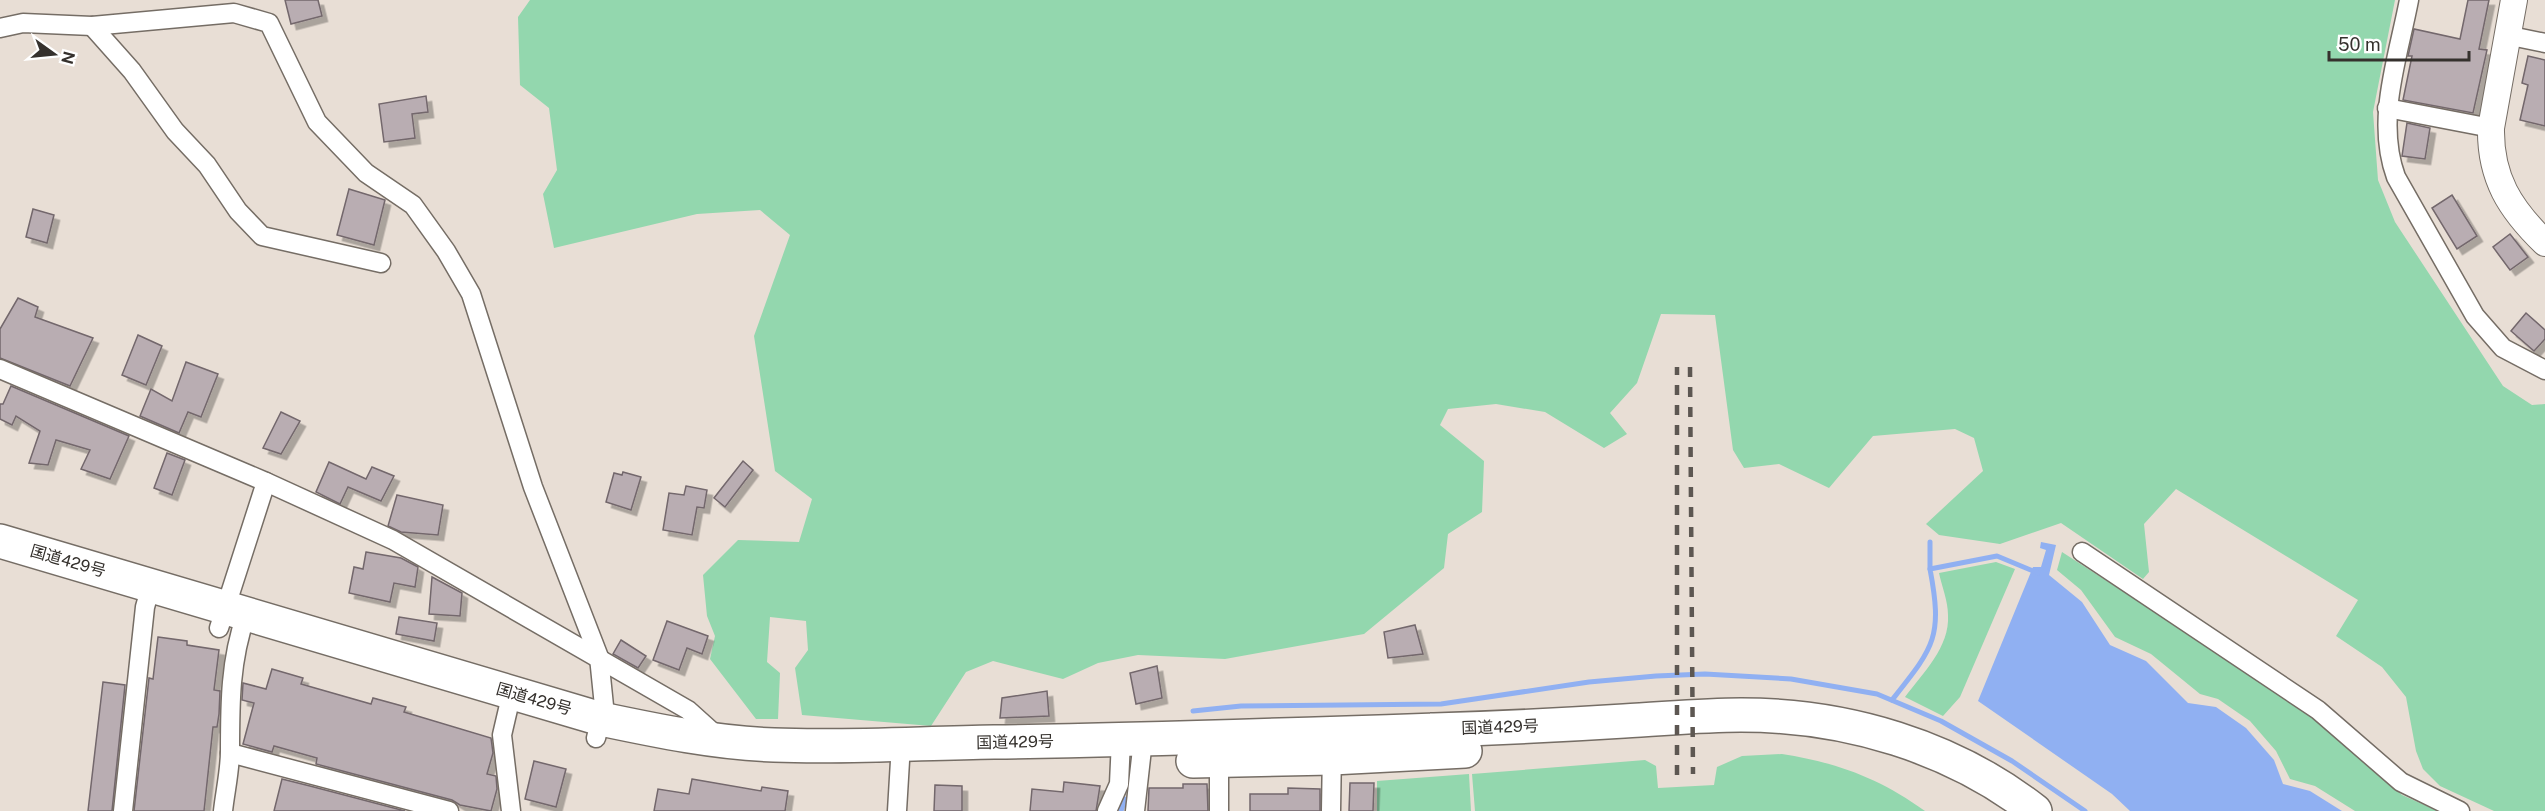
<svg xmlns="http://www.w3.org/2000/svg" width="2545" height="811" viewBox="0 0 2545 811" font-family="'Public Sans','Noto Sans JP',sans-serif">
	<defs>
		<filter id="shadow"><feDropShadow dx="5.5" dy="5.5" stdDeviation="0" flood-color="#0004"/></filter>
	</defs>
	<rect width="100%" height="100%" fill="#e8ded5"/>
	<g fill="#93d7ae">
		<path d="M 530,0 L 2395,0 L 2373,112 L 2378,180 L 2395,222 L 2503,386 L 2532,405 L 2545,404 L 2545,811 L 2494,811 L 2440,786 L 2423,769 L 2416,751 L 2406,697 L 2382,667 L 2336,636 L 2358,600 L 2176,489 L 2144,524 L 2149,572 L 2143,579 L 2061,523 L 2000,544 L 1939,535 L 1926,524 L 1983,471 L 1974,438 L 1955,429 L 1873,436 L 1829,488 L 1779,464 L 1744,468 L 1733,450 L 1715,315 L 1661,314 L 1637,383 L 1610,413 L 1627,434 L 1604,448 L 1545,412 L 1496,404 L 1448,409 L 1440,425 L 1484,461 L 1482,512 L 1448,534 L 1444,568 L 1364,634 L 1225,659 L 1138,655 L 1098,663 L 1063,679 L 993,661 L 966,672 L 931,726 L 802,715 L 795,668 L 808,650 L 806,621 L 770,617 L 767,662 L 780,673 L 778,719 L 756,719 L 710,659 L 715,636 L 707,616 L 703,575 L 738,540 L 799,542 L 812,499 L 775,471 L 754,336 L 790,235 L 760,210 L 697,214 L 554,248 L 543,194 L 557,170 L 549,108 L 520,85 L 518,17 Z"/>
		<path d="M 2062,552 L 2317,717 L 2402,795 L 2438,811 L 2355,811 L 2315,786 L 2290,779 L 2276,751 L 2250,721 L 2218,699 L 2200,694 L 2151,654 L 2115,637 L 2081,590 L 2057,570 Z"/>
		<path d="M 1996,562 L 2015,569 L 1960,697 L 1943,716 L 1905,697 C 1923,673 1950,647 1948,615 C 1948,601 1942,587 1939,573 Z"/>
		<path d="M 1782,754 C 1838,763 1879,778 1925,811 L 1475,811 L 1472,774 L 1645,760 L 1656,766 L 1658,788 L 1714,785 L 1717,767 L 1742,756 Z"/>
		<path d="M 1469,774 L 1471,811 L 1377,811 L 1377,781 Z"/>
	</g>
	<path fill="#90b0f2" d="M 2041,542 L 2056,545 L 2049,575 L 2082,602 L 2110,645 L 2146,661 L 2188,703 L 2216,707 L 2246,728 L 2274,760 L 2283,784 L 2310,791 L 2342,811 L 2130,811 L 2112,794 L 1978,701 L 2033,567 L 2041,567 L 2046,550 L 2040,548 Z"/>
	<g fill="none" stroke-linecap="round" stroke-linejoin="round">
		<g stroke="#90b0f2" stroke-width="5">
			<path d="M 1930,569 L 1930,542"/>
			<path d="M 1892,700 C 1934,647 1943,638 1930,569 L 1997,556 L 2038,573"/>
			<path d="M 1193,711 L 1241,706 L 1441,704 L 1589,682 L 1656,676 L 1705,674 L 1791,679 L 1877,694 L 1941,721 L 2012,761 L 2085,811"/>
			<path d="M 1121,811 L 1125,799"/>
		</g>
	</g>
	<g fill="#b9adb2" stroke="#73676c" stroke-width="1.5" filter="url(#shadow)">
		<path d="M 285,0 L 318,0 L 322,16 L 291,24 Z"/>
		<path d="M 2468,0 L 2489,0 L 2479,49 L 2487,50 L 2473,113 L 2403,100 L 2412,56 L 2408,56 L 2414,29 L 2460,39 Z"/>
		<path d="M 2528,56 L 2545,60 L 2545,126 L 2520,120 L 2528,85 L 2522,83 Z"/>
		<path d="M 426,96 L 428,112 L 412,114 L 415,138 L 384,142 L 379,104 Z"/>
		<path d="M 2407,123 L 2430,128 L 2425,159 L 2402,156 Z"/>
		<path d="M 349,189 L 385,200 L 374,245 L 337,235 Z"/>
		<path d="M 2452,195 L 2477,236 L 2457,249 L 2432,208 Z"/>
		<path d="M 33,209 L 54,215 L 47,243 L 26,237 Z"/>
		<path d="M 2510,234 L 2528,257 L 2510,270 L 2493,247 Z"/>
		<path d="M 18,298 L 38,307 L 35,317 L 93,338 L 70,386 L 0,358 L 0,329 Z"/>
		<path d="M 2526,313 L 2545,330 L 2545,339 L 2534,351 L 2511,331 Z"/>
		<path d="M 138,335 L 162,346 L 146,385 L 122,375 Z"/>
		<path d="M 186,362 L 218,374 L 201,417 L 188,412 L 179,433 L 140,416 L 151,389 L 172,401 Z"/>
		<path d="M 11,386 L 129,436 L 110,479 L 81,469 L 90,450 L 56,440 L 48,465 L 29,463 L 40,431 L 16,416 L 12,425 L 0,419 L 0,404 L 3,404 Z"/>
		<path d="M 281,412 L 300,421 L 281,454 L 263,448 Z"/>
		<path d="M 167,453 L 185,460 L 172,495 L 154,488 Z"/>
		<path d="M 743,461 L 753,470 L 725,507 L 714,498 Z"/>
		<path d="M 329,462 L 366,479 L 372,467 L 394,476 L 381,501 L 348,487 L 340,504 L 316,492 Z"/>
		<path d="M 623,472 L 641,477 L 631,510 L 606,502 L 614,473 L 622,475 Z"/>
		<path d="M 686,486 L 707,490 L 704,508 L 697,507 L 692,535 L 663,530 L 669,493 L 684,495 Z"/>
		<path d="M 397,495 L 443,505 L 438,535 L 401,532 L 388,526 Z"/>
		<path d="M 366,552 L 401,558 L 418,567 L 415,587 L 394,583 L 390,602 L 349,593 L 354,567 L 363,569 Z"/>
		<path d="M 432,577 L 462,593 L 460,616 L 429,614 Z"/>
		<path d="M 399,617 L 437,623 L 434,641 L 396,634 Z"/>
		<path d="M 667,621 L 708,636 L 702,654 L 687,648 L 679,670 L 653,660 Z"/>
		<path d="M 1415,625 L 1423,654 L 1388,658 L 1384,632 Z"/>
		<path d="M 158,637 L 187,641 L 187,645 L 219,650 L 214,690 L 220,691 L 219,714 L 217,727 L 213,727 L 204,811 L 134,811 L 149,678 L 153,679 Z"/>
		<path d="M 621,640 L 646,656 L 638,668 L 613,654 Z"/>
		<path d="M 1157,666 L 1162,698 L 1136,704 L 1130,673 Z"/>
		<path d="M 272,669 L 303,678 L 301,684 L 371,704 L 373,698 L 406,707 L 404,712 L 491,738 L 493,753 L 487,774 L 496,776 L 497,789 L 491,811 L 460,805 L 452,800 L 316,764 L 317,758 L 274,746 L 272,752 L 243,744 L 254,703 L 242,700 L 243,683 L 266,689 Z"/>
		<path d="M 103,682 L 125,685 L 112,811 L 88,811 Z"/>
		<path d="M 1047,691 L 1049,716 L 1000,718 L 1002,698 Z"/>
		<path d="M 534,761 L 566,769 L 556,807 L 525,799 Z"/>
		<path d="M 282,779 L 310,786 L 405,811 L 274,811 Z"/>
		<path d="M 692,779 L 761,791 L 762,787 L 788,791 L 785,811 L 654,811 L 658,789 L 689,794 Z"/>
		<path d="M 1064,782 L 1100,786 L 1096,811 L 1030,811 L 1032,789 L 1063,792 Z"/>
		<path d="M 1350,783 L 1374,783 L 1373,811 L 1349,811 Z"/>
		<path d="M 1183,784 L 1207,784 L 1208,811 L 1148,811 L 1149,788 L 1183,788 Z"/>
		<path d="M 935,785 L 962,786 L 962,811 L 934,811 Z"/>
		<path d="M 1288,788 L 1320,789 L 1320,811 L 1250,811 L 1250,794 L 1288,794 Z"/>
	</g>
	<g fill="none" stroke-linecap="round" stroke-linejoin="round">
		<defs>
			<g id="street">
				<path d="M 2409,0 C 2398,58 2375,120 2396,177 L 2475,316 L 2503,348 L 2545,370"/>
				<path d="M 92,26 L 132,71 L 175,131 L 207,165 L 238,211 L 262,236 L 381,263"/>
				<path d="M 0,28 L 23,23 L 92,26 L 234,13 L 269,23 L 317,122 L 366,173 L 413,205 L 446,251 L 471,294 L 533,487 L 599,657 L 604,706 L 596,738"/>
				<path d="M 2506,35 L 2545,43"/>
				<path d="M 2387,108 L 2491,128"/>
				<path d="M 0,369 L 266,482 L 393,540 L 688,710 L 718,737"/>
				<path d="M 2082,552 L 2318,710 L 2401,782 L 2460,811"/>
				<path d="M 219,628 L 266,482"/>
				<path d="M 230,753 L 449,811"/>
				<path d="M 123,811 L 145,607 L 151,586"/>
				<path d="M 223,811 C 225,792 230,771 230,751 C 230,704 230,660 246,615"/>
				<path d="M 511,811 L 502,735 L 512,692"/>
				<path d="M 897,811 L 901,744"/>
				<path d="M 1107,811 L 1119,784 L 1121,740"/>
				<path d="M 1135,811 L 1143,740"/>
				<path d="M 1219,811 L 1219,754"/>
				<path d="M 1331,811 L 1332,750"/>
			</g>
			<path id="secondary" d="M 2514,0 L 2491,128 C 2490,178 2510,209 2545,243"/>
			<g id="highway">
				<path d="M 0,541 L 601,719 C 658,731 716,743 774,745 C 847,748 921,743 994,742 C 1141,740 1287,735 1434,730 C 1497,728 1561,725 1624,721 C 1663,719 1702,715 1741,715 C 1846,715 1952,746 2035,811"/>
				<path d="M 1193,761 L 1332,758 L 1465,751"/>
			</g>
		</defs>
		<use href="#street" stroke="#756d65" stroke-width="21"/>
		<use href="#secondary" stroke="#756d65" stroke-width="28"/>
		<use href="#highway" stroke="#756d65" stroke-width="36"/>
		<use href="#street" stroke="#fff" stroke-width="18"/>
		<use href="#secondary" stroke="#fff" stroke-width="26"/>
		<use href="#highway" stroke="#fff" stroke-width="33"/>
		<g stroke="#5d5752" stroke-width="4.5" stroke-dasharray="10 10" stroke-linecap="butt">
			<path d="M 1690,367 L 1693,774"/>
			<path d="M 1677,775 L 1677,367"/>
		</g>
	</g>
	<g text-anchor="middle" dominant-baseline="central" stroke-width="4.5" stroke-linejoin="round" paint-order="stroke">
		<g font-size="16" fill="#35312d" stroke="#fff">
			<text transform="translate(68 561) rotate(16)">国道429号</text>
			<text transform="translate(534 699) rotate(16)">国道429号</text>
			<text transform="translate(1500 727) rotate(-2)">国道429号</text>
			<text transform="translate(1015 742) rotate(-1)">国道429号</text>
		</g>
	</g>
	<g transform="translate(54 54) rotate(105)" stroke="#ffffff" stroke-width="4.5" paint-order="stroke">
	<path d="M0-4.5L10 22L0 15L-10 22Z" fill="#35312d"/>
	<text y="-9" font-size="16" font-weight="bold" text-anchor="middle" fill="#35312d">N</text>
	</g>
	<path d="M2329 51v9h140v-9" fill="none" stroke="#35312d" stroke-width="3"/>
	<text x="2338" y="51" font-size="18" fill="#35312d" stroke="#ffffff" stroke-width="4.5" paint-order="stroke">50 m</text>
</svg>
